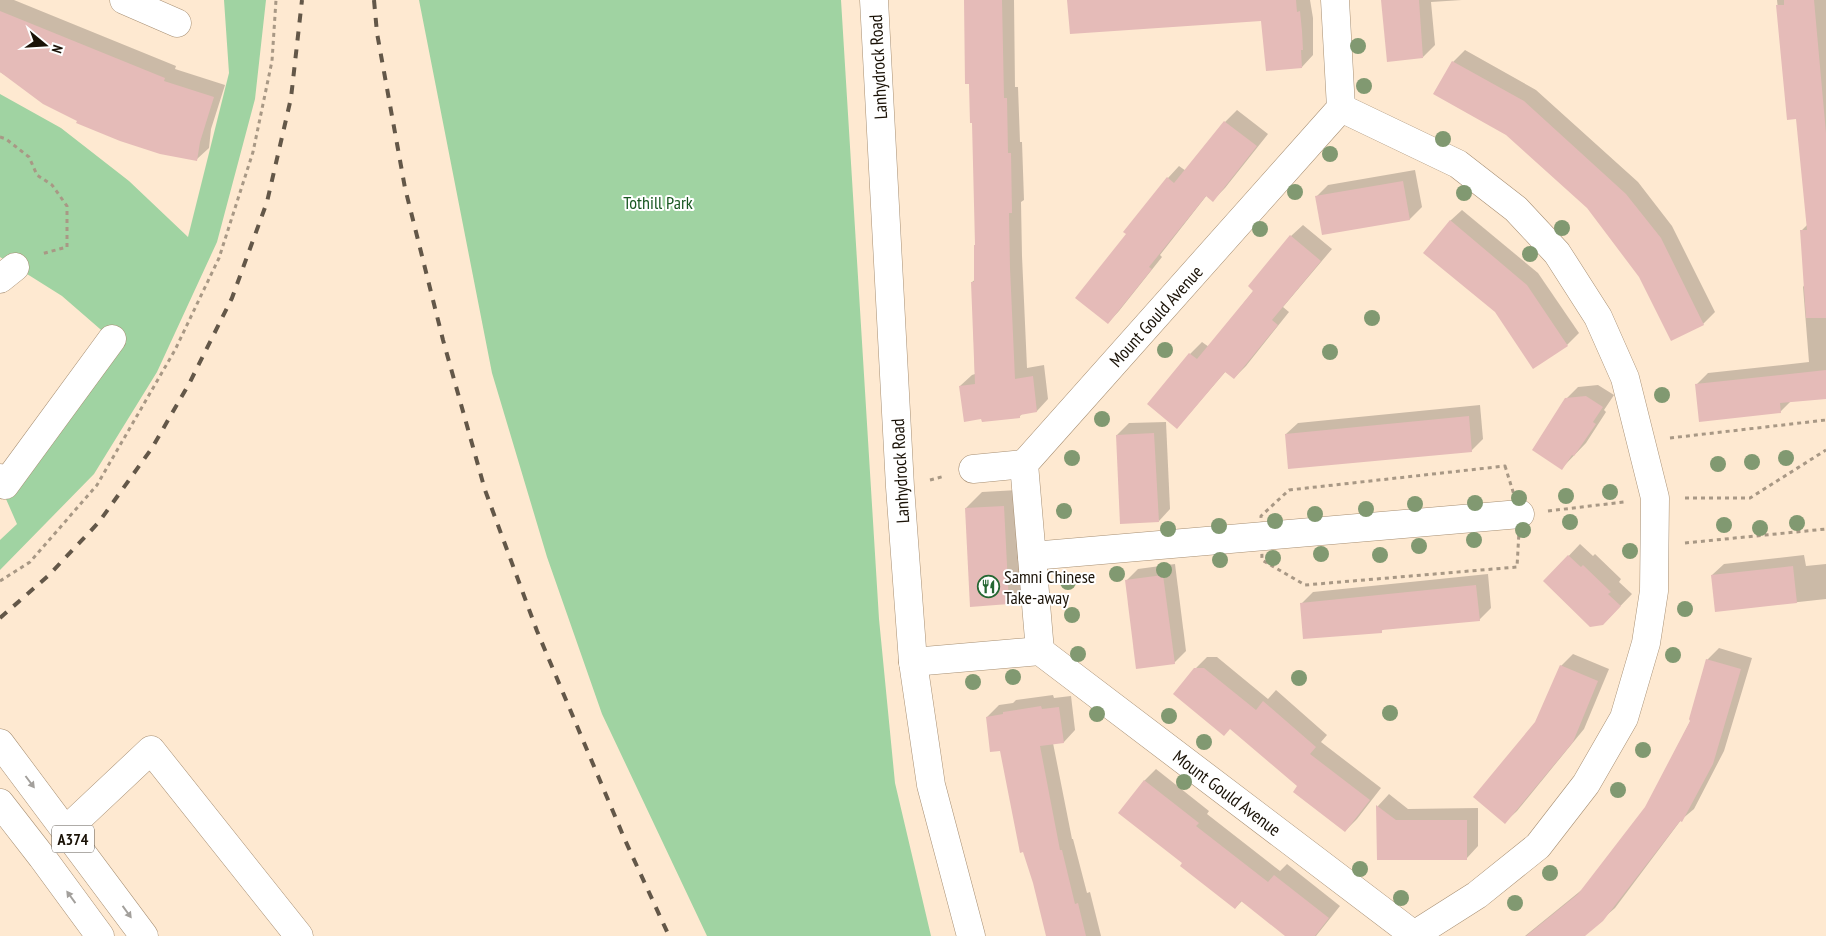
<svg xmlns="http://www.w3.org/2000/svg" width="1826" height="936" viewBox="0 0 1826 936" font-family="'PT Sans Narrow',sans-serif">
	<rect width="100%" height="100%" fill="#fee9d1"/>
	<g fill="#a0d3a2">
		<path d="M 224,0 L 266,0 L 255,99 L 217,242 L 157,372 L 94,474 L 0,570 L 0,540 L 17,524 L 6,499 L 115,342 L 62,296 L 0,257 L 0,94 L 61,128 L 129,181 L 188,237 L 229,73 Z"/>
		<path d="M 419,0 L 841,0 L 879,619 L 895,783 L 931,936 L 707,936 L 602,714 L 547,557 L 492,373 Z"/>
	</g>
	<g fill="#0003">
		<path d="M 0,0 L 14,0 L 176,66 L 175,69 L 225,85 L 211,129 L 209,148 L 197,159 L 79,120 L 0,72 Z"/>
		<path d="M 965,0 L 1014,0 L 1015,87 L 1018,87 L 1020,142 L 1022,142 L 1024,200 L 1021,202 L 1022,256 L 1027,368 L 1044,365 L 1048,399 L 1037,411 L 1023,413 L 1020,416 L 960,386 L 972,375 L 975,374 L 972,282 L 976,279 L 976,244 L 973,122 Z"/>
		<path d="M 1068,0 L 1310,0 L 1313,18 L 1313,55 L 1302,67 L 1262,19 Z"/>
		<path d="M 1382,0 L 1462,0 L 1431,2 L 1435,45 L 1423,57 Z"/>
		<path d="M 1777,0 L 1826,0 L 1826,398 L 1791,401 L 1780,412 L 1696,385 L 1708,373 L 1809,362 L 1803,287 L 1805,284 L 1801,231 L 1808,224 L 1797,118 L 1789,118 Z"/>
		<path d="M 1465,50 L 1536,90 L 1638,182 L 1672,226 L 1715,312 L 1703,324 L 1640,276 L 1588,207 L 1507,134 L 1453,62 Z"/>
		<path d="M 1237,110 L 1268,134 L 1225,188 L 1213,200 L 1207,195 L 1160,255 L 1162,257 L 1119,311 L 1108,323 L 1127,234 L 1168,178 L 1179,166 L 1186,171 L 1225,122 Z"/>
		<path d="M 1415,170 L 1422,207 L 1410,219 L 1323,234 L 1316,197 L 1328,185 Z"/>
		<path d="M 1462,210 L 1538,273 L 1579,333 L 1567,345 L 1450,221 Z"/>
		<path d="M 1303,225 L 1332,249 L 1283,307 L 1289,312 L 1246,366 L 1234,378 L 1226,371 L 1177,428 L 1149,404 L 1190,354 L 1202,342 L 1209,347 L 1254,290 L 1291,236 Z"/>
		<path d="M 1598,385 L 1614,395 L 1604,410 L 1606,412 L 1586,443 L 1562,468 L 1566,399 L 1578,387 Z"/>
		<path d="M 1480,405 L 1483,439 L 1471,451 L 1286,434 L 1298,423 Z"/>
		<path d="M 1166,422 L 1170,509 L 1159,521 L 1117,435 L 1129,423 Z"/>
		<path d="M 1019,490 L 1024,587 L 1008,603 L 966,508 L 982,492 Z"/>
		<path d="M 1580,544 L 1593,556 L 1595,554 L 1621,579 L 1619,582 L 1632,594 L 1603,624 L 1545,581 Z"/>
		<path d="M 1804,555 L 1806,566 L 1826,564 L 1826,599 L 1716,611 L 1712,575 L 1724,564 Z"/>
		<path d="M 1175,564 L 1186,651 L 1174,663 L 1126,581 L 1138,569 Z"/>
		<path d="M 1488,574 L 1491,608 L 1479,620 L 1384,629 L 1381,631 L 1301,604 L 1313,592 Z"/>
		<path d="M 1719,648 L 1752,658 L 1724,751 L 1694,809 L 1681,820 L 1615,908 L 1583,936 L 1525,936 L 1584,888 L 1646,808 L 1691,720 L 1707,660 Z"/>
		<path d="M 1573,654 L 1609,669 L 1584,729 L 1517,811 L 1505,822 L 1536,723 L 1561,666 Z"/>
		<path d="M 1207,657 L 1217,657 L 1268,699 L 1276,690 L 1327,735 L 1321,742 L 1381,788 L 1357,819 L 1345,831 L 1299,786 L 1195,669 Z"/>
		<path d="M 1053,695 L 1054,698 L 1071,696 L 1075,730 L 1064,742 L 1053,743 L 1072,839 L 1073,839 L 1087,893 L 1090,892 L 1101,936 L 1048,936 L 1001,750 L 987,717 L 999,705 L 1013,703 L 1016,700 Z"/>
		<path d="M 1156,769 L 1209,811 L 1207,814 L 1280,871 L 1287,864 L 1340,906 L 1316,936 L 1287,936 L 1242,901 L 1235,908 L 1184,863 L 1144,781 Z"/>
		<path d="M 1389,794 L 1408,809 L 1478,808 L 1478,846 L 1467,858 L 1378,859 L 1378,806 Z"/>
	</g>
	<g fill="#e5bbb8">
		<path d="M 964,0 L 1002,0 L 1004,98 L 1007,98 L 1008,153 L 1011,153 L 1012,213 L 1009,213 L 1010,268 L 1015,379 L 1033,376 L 1037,412 L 1020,415 L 1020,418 L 982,422 L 981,419 L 964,422 L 959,386 L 975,384 L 971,282 L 974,282 L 974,245 L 975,245 L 972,123 L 970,123 L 969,84 L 965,84 Z"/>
		<path d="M 1067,0 L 1296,0 L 1297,12 L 1300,11 L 1302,31 L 1303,50 L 1301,50 L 1302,68 L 1266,71 L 1261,21 L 1070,34 Z"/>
		<path d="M 1381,0 L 1419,0 L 1423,58 L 1387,62 Z"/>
		<path d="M 1784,0 L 1814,0 L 1826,133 L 1826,318 L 1806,318 L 1800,230 L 1807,230 L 1796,119 L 1787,120 L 1776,5 L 1784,5 Z"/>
		<path d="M 0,11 L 165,78 L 164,81 L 214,97 L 200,142 L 197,161 L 160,154 L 120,141 L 76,123 L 77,121 L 43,104 L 0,72 Z"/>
		<path d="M 1452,61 L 1524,101 L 1626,194 L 1661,238 L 1704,325 L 1671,341 L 1639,277 L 1587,208 L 1506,135 L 1433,94 Z"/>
		<path d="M 1224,121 L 1257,146 L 1213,202 L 1206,196 L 1149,267 L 1152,269 L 1108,324 L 1075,298 L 1126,234 L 1123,232 L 1167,177 L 1174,183 Z"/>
		<path d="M 1403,181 L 1410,220 L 1322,235 L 1315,196 Z"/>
		<path d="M 1450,220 L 1527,285 L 1568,346 L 1533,369 L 1495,312 L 1423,253 Z"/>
		<path d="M 1290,235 L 1321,261 L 1272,320 L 1278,325 L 1234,379 L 1225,372 L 1177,429 L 1147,404 L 1189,353 L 1197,359 L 1253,291 L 1248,286 Z"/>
		<path d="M 1826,370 L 1826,399 L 1780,403 L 1781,413 L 1699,422 L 1695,384 Z"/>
		<path d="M 1586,396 L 1603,407 L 1593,422 L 1596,424 L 1574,456 L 1572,455 L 1562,470 L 1532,450 L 1565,398 Z"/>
		<path d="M 1469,416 L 1472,452 L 1288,469 L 1285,434 Z"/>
		<path d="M 1154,433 L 1159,522 L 1120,524 L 1116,435 Z"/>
		<path d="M 1004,506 L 1009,604 L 970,607 L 965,508 Z"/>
		<path d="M 1568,555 L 1581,567 L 1583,565 L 1611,592 L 1608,594 L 1621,606 L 1603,625 L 1590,627 L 1543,581 Z"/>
		<path d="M 1793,566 L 1797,603 L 1715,612 L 1711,575 Z"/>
		<path d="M 1163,575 L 1175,664 L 1136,669 L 1125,580 Z"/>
		<path d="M 1476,585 L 1480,621 L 1382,630 L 1382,633 L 1303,639 L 1300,603 Z"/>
		<path d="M 1706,659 L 1741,669 L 1713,764 L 1682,822 L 1680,821 L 1603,921 L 1585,936 L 1526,936 L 1578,894 L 1645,807 L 1690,721 L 1689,719 Z"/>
		<path d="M 1560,665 L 1598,681 L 1573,742 L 1505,824 L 1473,797 L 1535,722 Z"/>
		<path d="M 1194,668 L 1204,668 L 1256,710 L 1263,701 L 1316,747 L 1310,754 L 1370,800 L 1345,832 L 1293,792 L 1297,786 L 1230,729 L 1224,736 L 1173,694 Z"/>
		<path d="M 1041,706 L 1042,709 L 1059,707 L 1064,743 L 1040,746 L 1060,850 L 1062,850 L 1075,904 L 1078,903 L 1086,936 L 1046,936 L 1033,883 L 1023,852 L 1020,853 L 1000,751 L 990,752 L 986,717 L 1003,714 L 1003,712 Z"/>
		<path d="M 1144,780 L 1199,823 L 1196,826 L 1268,882 L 1274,875 L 1329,918 L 1315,936 L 1285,936 L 1241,901 L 1235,909 L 1180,866 L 1182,863 L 1118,813 Z"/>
		<path d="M 1376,805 L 1396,820 L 1467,820 L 1467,860 L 1377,860 Z"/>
	</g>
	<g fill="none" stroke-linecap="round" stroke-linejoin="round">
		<defs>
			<g id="minor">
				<path d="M 124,0 L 177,23"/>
				<path d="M 874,0 L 900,487 L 913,662 L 931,785 L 971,936"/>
				<path d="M 0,279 L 15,267"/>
				<path d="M 973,469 L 1024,464"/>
				<path d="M 0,478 L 5,485 L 112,339"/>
				<path d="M 1032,556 L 1520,514"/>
				<path d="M 1040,651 L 1024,464 L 1341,108 L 1335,0"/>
				<path d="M 913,662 L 1040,651 L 1414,935 L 1477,895 L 1538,846 L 1586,784 L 1624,718 L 1646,643 L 1654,591 L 1655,498 L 1625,378 L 1598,317 L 1557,253 L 1516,209 L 1458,164 L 1341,108"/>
				<path d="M 66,830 L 151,750 L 299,936"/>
			</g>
			<g id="major">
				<path d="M 0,743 L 144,936"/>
				<path d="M 0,803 L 42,857 L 100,936"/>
			</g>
		</defs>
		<use href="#minor" stroke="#a78f73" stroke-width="29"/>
		<use href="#major" stroke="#a78f73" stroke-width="29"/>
		<g stroke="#a89885" stroke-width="3" stroke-dasharray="4 4" stroke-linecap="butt">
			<path d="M 0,137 L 6,139 L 29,157 L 37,175 L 52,185 L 67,206 L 67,247 L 41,254"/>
			<path d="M 1670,438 L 1826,420"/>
			<path d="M 1505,466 L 1520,514 L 1517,567 L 1305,585 L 1262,560 L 1261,516 L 1289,490 Z"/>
			<path d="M 930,480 L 945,476"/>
			<path d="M 1685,498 L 1750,498 L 1826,450"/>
			<path d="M 1548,511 L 1624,502"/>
			<path d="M 1685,543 L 1826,529"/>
			<path d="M 0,581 L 30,562 L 97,485 L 175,350 L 219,258 L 253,152 L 272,61 L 276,0"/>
		</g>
		<use href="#minor" stroke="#fff" stroke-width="28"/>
		<use href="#major" stroke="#fff" stroke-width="28"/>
		<g stroke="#635748" stroke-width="4" stroke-dasharray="9 9" stroke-linecap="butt">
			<path d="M 374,0 L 377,33 L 405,188 L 443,340 L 485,490 L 537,631 L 625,840 L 669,936"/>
			<path d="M 0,618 L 49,575 L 99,522 L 152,448 L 190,382 L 232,298 L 267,202 L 291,98 L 302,0"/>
		</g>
	</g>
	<g fill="#819971">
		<circle cx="1358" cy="46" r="8"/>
		<circle cx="1364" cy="86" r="8"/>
		<circle cx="1443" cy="139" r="8"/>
		<circle cx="1330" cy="154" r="8"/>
		<circle cx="1295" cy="192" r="8"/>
		<circle cx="1464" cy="193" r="8"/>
		<circle cx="1562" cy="228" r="8"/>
		<circle cx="1260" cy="229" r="8"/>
		<circle cx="1530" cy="254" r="8"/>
		<circle cx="1372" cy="318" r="8"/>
		<circle cx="1165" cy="350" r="8"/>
		<circle cx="1330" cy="352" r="8"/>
		<circle cx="1662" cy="395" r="8"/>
		<circle cx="1102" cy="419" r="8"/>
		<circle cx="1072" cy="458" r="8"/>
		<circle cx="1786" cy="458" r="8"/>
		<circle cx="1752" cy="462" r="8"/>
		<circle cx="1718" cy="464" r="8"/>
		<circle cx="1610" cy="492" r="8"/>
		<circle cx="1566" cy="496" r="8"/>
		<circle cx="1519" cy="498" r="8"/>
		<circle cx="1475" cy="503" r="8"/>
		<circle cx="1415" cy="504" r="8"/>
		<circle cx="1366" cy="509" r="8"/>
		<circle cx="1064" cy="511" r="8"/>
		<circle cx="1315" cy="514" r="8"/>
		<circle cx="1275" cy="521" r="8"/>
		<circle cx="1570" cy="522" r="8"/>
		<circle cx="1797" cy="523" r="8"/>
		<circle cx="1724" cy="525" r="8"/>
		<circle cx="1219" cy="526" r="8"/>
		<circle cx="1760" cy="528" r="8"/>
		<circle cx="1168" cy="529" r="8"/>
		<circle cx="1523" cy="530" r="8"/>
		<circle cx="1474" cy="540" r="8"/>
		<circle cx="1419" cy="546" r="8"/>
		<circle cx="1630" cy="551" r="8"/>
		<circle cx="1321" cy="554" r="8"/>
		<circle cx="1380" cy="555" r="8"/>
		<circle cx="1273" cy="558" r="8"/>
		<circle cx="1220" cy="560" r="8"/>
		<circle cx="1164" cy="570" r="8"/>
		<circle cx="1117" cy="574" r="8"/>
		<circle cx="1068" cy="582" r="8"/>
		<circle cx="1685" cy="609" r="8"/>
		<circle cx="1072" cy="615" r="8"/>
		<circle cx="1078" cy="654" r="8"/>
		<circle cx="1673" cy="655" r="8"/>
		<circle cx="1013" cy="677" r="8"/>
		<circle cx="1299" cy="678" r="8"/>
		<circle cx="973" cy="682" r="8"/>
		<circle cx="1390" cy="713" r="8"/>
		<circle cx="1097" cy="714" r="8"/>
		<circle cx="1169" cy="716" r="8"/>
		<circle cx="1204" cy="742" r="8"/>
		<circle cx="1643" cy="750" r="8"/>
		<circle cx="1184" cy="782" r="8"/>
		<circle cx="1618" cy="790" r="8"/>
		<circle cx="1360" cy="869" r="8"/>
		<circle cx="1550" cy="873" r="8"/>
		<circle cx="1401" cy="898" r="8"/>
		<circle cx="1515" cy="903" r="8"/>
	</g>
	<defs><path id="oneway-solid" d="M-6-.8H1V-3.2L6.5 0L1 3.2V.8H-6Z" transform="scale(1.25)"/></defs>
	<g fill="#a3a09c">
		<use href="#oneway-solid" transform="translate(30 782) rotate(53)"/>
		<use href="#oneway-solid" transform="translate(71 897) rotate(-126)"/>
		<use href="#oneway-solid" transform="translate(127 912) rotate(54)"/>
	</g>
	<defs>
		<symbol id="restaurant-ring" viewBox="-11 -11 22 22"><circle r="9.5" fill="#fff" stroke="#246732" stroke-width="1.5"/><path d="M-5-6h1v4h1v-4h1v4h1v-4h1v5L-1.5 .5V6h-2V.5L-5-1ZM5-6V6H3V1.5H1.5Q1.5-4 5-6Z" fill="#246732"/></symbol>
	</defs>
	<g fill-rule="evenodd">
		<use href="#restaurant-ring" x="976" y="574" width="25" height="25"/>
	</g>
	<g text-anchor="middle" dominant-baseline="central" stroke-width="4" stroke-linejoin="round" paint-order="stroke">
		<rect fill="#fff" stroke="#5f5951" stroke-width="1" x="52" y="825.5" width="42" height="27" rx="4"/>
		<g font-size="16" font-weight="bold" fill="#1a1207">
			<text x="73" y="839">A374</text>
		</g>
		<g font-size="18" fill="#1a1207" stroke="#fff">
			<text transform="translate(878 67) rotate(-93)">Lanhydrock Road</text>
			<text transform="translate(1156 316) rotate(-48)">Mount Gould Avenue</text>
			<text transform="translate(900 471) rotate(-93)">Lanhydrock Road</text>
			<text transform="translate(1227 793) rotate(37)">Mount Gould Avenue</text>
		</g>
		<g font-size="18" fill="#1a5822" stroke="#fff">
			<text x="658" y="202">Tothill Park</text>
		</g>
		<g font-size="18" fill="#1a1207" stroke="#fff" text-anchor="start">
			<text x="1004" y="576">Samni Chinese<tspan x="1004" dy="21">Take-away</tspan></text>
		</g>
	</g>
	<g transform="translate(45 45) rotate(108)" stroke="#ffffff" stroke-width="4" paint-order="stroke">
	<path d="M0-4L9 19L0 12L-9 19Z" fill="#1a1207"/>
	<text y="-8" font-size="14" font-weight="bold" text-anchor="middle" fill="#1a1207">N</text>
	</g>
</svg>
